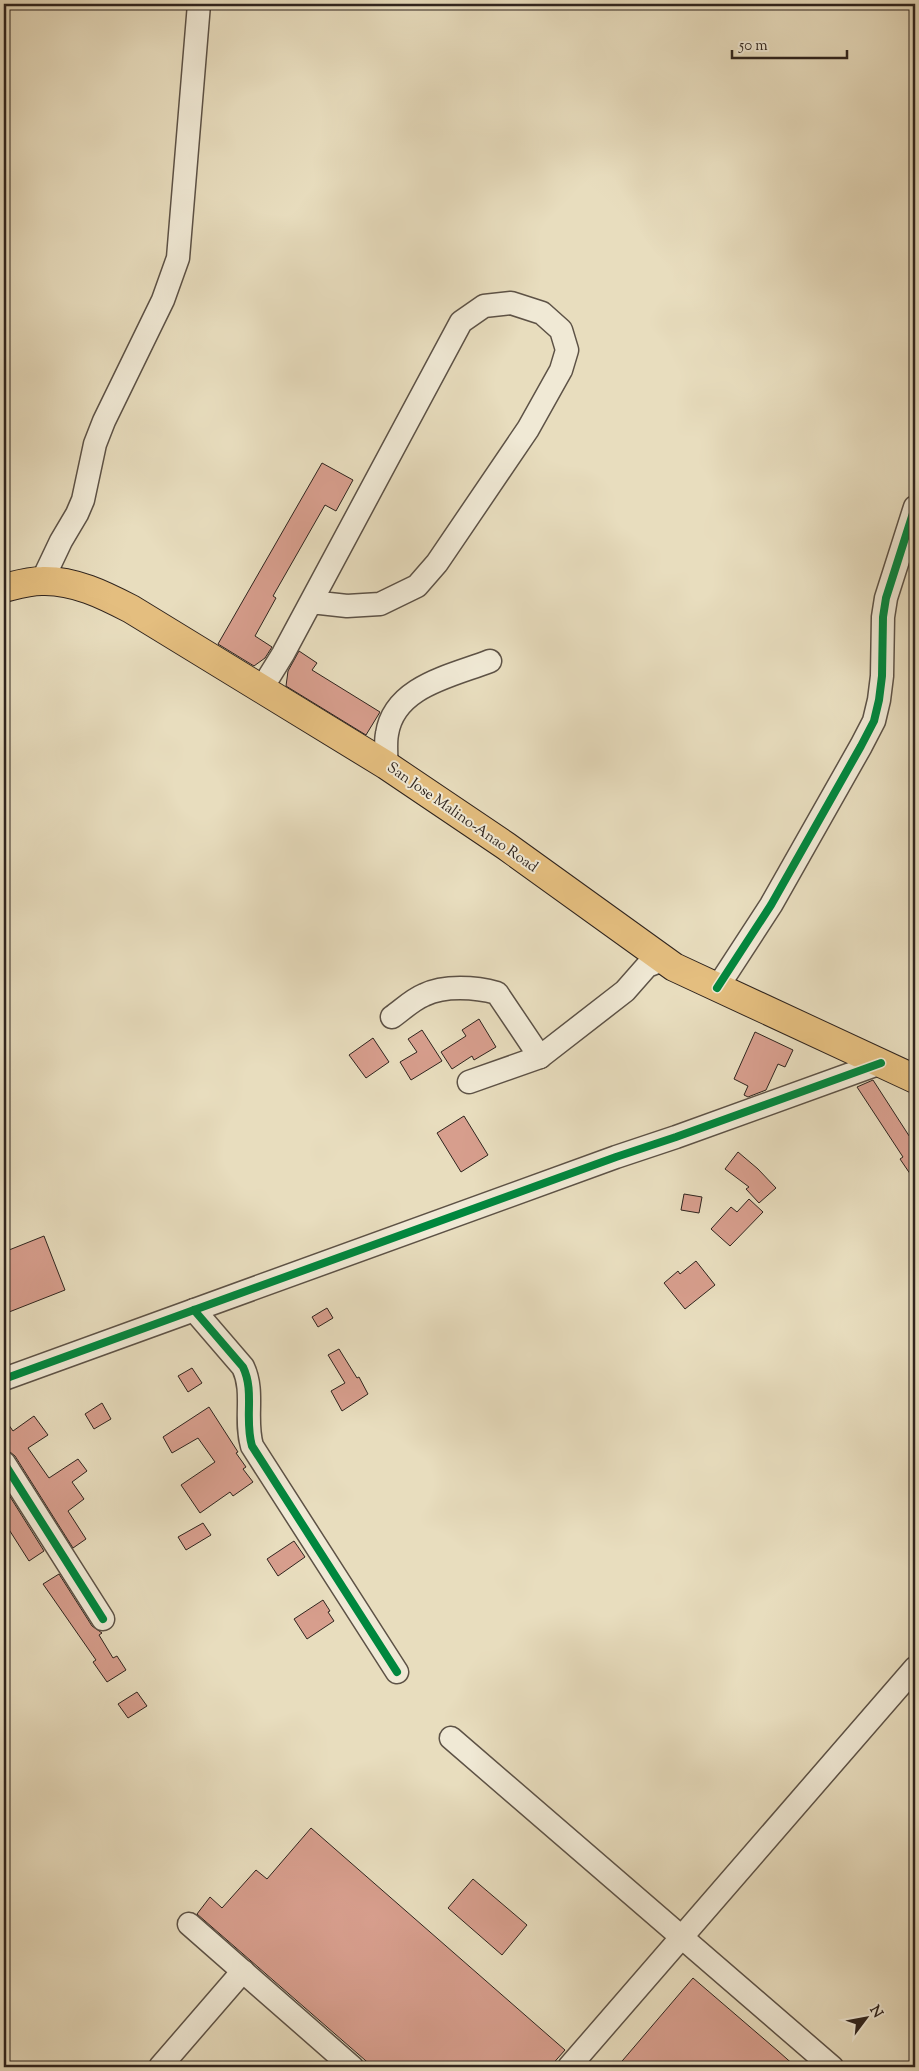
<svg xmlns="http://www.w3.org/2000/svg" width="919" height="2071" viewBox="0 0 919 2071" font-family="'Sorts Mill Goudy',serif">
	<rect width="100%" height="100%" fill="#e8ddbe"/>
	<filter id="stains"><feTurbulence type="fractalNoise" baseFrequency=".004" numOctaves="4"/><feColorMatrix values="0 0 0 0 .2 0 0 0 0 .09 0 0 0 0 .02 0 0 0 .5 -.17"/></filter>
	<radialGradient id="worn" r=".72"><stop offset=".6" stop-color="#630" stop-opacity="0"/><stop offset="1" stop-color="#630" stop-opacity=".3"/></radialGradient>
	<g fill="#d79e8d" stroke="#2f241e">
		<path d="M 322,463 L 353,480 L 336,511 L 325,505 L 273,596 L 276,598 L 255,636 L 272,647 L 265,658 L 254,666 L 218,644 Z"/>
		<path d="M 299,651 L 317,663 L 312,670 L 380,712 L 366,735 L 286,686 L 288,671 Z"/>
		<path d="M 479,1019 L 496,1047 L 474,1060 L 472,1056 L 452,1069 L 441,1052 L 466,1036 L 462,1030 Z"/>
		<path d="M 422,1030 L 442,1061 L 411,1080 L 400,1062 L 417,1052 L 408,1039 Z"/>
		<path d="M 755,1032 L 793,1050 L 785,1067 L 778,1064 L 766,1090 L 748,1097 L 744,1095 L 748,1086 L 734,1079 Z"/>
		<path d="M 373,1038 L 389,1062 L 366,1078 L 349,1055 Z"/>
		<path d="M 873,1080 L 915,1145 L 915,1181 L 900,1159 L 903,1157 L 857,1087 Z"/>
		<path d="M 464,1116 L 488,1155 L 461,1172 L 437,1133 Z"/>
		<path d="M 738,1152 L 758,1169 L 776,1188 L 759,1203 L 746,1189 L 749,1187 L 725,1169 Z"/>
		<path d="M 684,1194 L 702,1197 L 699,1213 L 681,1210 Z"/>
		<path d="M 749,1199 L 763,1212 L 730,1246 L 711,1229 L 731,1207 L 737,1212 Z"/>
		<path d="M 44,1236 L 65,1290 L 4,1314 L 4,1252 Z"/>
		<path d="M 696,1261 L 715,1285 L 685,1309 L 664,1283 L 678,1271 L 680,1274 Z"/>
		<path d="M 327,1308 L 333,1318 L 318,1327 L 312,1317 Z"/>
		<path d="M 339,1349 L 357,1378 L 359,1377 L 368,1394 L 342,1411 L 331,1391 L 345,1383 L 328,1355 Z"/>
		<path d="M 192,1368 L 202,1383 L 188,1392 L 178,1376 Z"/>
		<path d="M 102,1403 L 111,1419 L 94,1429 L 85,1414 Z"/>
		<path d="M 209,1407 L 238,1452 L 236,1453 L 246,1467 L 243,1469 L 253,1482 L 233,1496 L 230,1492 L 200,1513 L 181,1485 L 215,1462 L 198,1438 L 172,1453 L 163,1437 Z"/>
		<path d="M 34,1416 L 48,1435 L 28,1448 L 49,1478 L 78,1459 L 87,1471 L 72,1482 L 84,1499 L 68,1511 L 86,1539 L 73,1548 L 15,1456 L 10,1452 L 4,1450 L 4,1418 L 13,1431 Z"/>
		<path d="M 4,1487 L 44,1551 L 29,1561 L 8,1528 L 4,1530 Z"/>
		<path d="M 203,1523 L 211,1535 L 186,1550 L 178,1537 Z"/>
		<path d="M 294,1541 L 305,1557 L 278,1576 L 267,1559 Z"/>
		<path d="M 59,1574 L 92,1626 L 102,1633 L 99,1635 L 113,1658 L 117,1656 L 126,1670 L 107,1682 L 93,1662 L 96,1660 L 43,1584 Z"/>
		<path d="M 323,1600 L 330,1611 L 328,1612 L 334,1621 L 307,1639 L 294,1619 Z"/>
		<path d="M 137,1692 L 147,1706 L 128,1718 L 118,1704 Z"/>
		<path d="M 311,1828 L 565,2050 L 550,2067 L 373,2067 L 197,1914 L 210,1897 L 222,1908 L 256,1870 L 267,1879 Z"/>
		<path d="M 473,1879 L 527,1925 L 502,1955 L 448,1908 Z"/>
		<path d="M 693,1978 L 778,2051 L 796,2067 L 617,2067 Z"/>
	</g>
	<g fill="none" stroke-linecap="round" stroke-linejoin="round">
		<defs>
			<g id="minor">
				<path d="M 42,581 L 61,541 L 77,514 L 83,500 L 95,444 L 104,421 L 163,300 L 178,258 L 199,4"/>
				<path d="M 262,688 L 283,654 L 461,322 L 484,306 L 511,303 L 542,313 L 561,330 L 567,350 L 561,370 L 528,429 L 437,563 L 417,586 L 380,604 L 347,606 L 311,602"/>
				<path d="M 386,765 C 387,755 385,744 387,734 C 394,686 452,676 490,661"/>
				<path d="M 717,988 L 771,905 L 861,746 L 874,721 L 879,700 L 882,676 L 883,617 L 886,598 L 915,507"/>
				<path d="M 392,1017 C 402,1010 412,1000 424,995 C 444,985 476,987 497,993 L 540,1057 L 625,991 L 647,966 L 665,959"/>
				<path d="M 469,1082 L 540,1057"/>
				<path d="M 194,1310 L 243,1367 C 255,1392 244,1419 252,1446 L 397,1672"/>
				<path d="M 4,1379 L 616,1157 L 676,1137 L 881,1063"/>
				<path d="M 4,1463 L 103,1619"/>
				<path d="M 451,1738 L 832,2067"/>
				<path d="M 189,1924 L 352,2067"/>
				<path d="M 160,2067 L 243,1971"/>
				<path d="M 569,2067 L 915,1668"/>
			</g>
			<path id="major" d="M 4,588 C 16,585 29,581 42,581 C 74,580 104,595 131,609 L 386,765 L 506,846 L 674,967 L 915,1079"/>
		</defs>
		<use href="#minor" stroke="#5d5246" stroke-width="25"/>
		<use href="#major" stroke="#2f241e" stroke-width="30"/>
		<use href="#minor" stroke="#f0e9d5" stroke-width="22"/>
		<use href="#major" stroke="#e4be7f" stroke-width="28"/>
		<defs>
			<g id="cycleway">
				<path d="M 717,988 L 771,905 L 861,746 L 874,721 L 879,700 L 882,676 L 883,617 L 886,598 L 915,507"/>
				<path d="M 194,1310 L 243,1367 C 255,1392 244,1419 252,1446 L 397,1672"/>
				<path d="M 4,1379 L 616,1157 L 676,1137 L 881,1063"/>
				<path d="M 4,1463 L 103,1619"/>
			</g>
		</defs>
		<use href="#cycleway" stroke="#f0e9d5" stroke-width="11"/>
		<use href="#cycleway" stroke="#00873e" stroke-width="8"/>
	</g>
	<g text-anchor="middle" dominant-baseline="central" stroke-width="4" stroke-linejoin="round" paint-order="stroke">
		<g font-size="15" fill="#2f241e" stroke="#f0e9d5">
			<text transform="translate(462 818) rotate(35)">San Jose Malino-Anao Road</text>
		</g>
	</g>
	<rect width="919" height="2071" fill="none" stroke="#e8ddbe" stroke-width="20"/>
	<rect x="5" y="5" width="909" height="2061" fill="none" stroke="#2f241e" stroke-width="2.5"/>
	<rect x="10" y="10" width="899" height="2051" fill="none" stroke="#2f241e"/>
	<g transform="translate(866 2018) rotate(58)" stroke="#f0e9d5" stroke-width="4" paint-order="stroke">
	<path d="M0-4L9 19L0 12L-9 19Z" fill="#2f241e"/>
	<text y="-8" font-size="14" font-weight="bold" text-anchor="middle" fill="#2f241e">N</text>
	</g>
	<path d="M732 50v8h115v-8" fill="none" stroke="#2f241e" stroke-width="2.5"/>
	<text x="739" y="50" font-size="15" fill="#2f241e" stroke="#f0e9d5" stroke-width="4" paint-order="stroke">50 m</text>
	<rect width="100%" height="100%" filter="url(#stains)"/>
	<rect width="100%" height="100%" fill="url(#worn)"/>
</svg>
